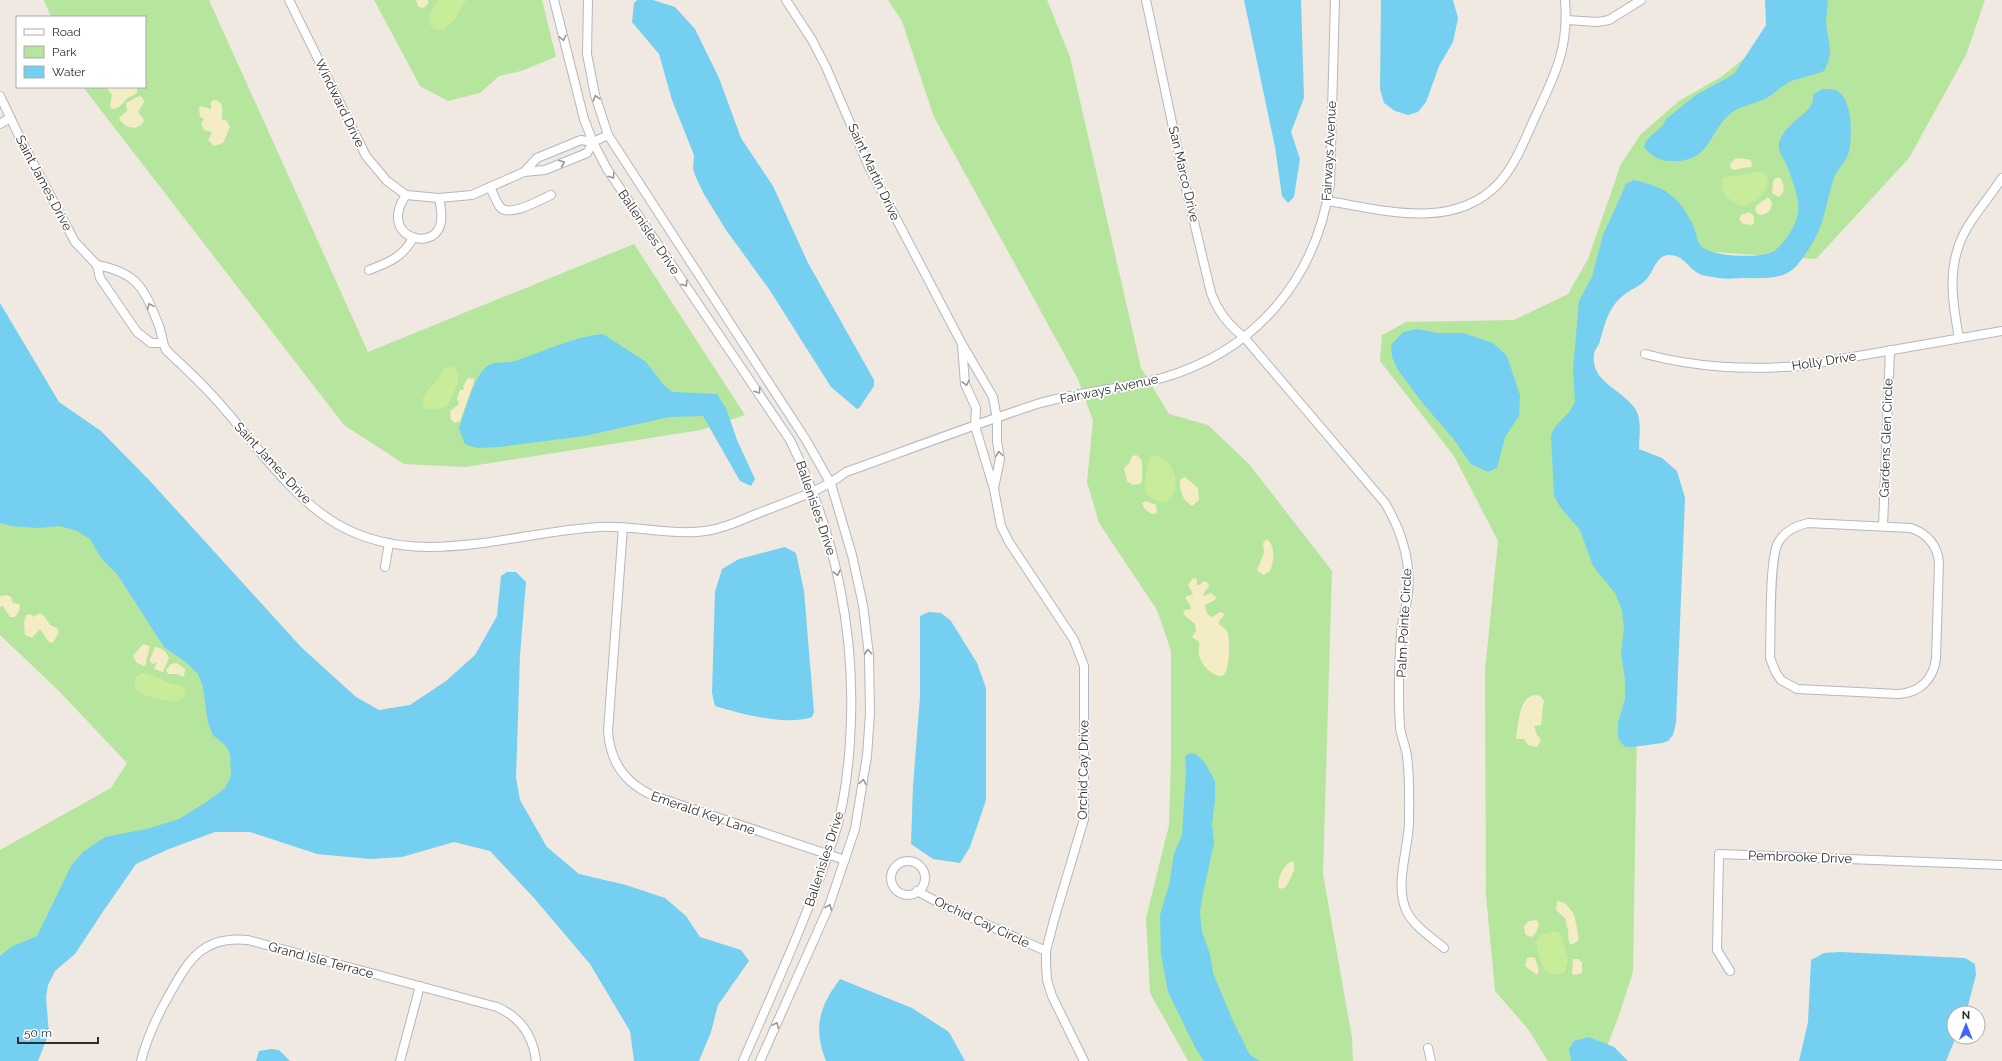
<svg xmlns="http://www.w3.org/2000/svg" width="2002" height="1061" viewBox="0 0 2002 1061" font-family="Raleway,sans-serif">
	<rect width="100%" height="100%" fill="#efe9e1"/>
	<g fill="#b6e59e">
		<path d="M 44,0 L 209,0 L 368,352 L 634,244 L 745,415 L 701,430 L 465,467 L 404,464 L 344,425 L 83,87 L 145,87 L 145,17 L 51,17 Z"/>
		<path d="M 374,0 L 542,0 L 556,57 L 521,71 L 499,76 L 480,93 L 448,101 L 420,86 Z"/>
		<path d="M 888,0 L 1047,0 L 1070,57 L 1141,368 L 1169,414 L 1208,425 L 1249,464 L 1332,571 L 1323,874 L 1352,1038 L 1353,1061 L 1188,1061 L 1150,993 L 1146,918 L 1169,825 L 1171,758 L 1171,651 L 1157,610 L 1099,523 L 1087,482 L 1093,421 L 1078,379 L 934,117 L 902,21 Z"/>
		<path d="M 1793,0 L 1985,0 L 1966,55 L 1909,158 L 1816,259 L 1669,249 L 1599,304 L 1587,361 L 1627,580 L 1638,666 L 1633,972 L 1618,1018 L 1606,1049 L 1576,1061 L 1548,1061 L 1528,1029 L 1495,991 L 1486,895 L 1485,671 L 1498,541 L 1454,456 L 1380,361 L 1382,335 L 1406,322 L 1514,320 L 1568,294 L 1588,259 L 1621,164 L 1641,134 L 1679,101 L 1721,77 L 1792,20 Z"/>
		<path d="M 0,493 L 92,520 L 415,794 L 230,805 L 122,853 L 0,1049 L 0,850 L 111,788 L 127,763 L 58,690 L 0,635 Z"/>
	</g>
	<g fill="#f3ecc5">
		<path d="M 416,0 L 428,0 L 428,4 L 423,8 L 418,7 Z"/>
		<path d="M 106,87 L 137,87 L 137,93 C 134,95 131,96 128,98 C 122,102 121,109 112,109 L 110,106 L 112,95 Z"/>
		<path d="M 139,96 L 143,98 L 144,102 L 138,112 L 144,120 L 143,123 C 136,132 123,127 119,118 L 127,111 L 126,103 Z"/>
		<path d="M 213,100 C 225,100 222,112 222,120 L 226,120 L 230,127 L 223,143 L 214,146 L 208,140 L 212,132 L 204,130 L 201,124 L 204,119 L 200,117 L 199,108 L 200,106 L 211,109 L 211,102 Z"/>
		<path d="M 1741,158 L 1751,160 L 1752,167 L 1742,168 L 1736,170 L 1731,169 L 1730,164 L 1735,159 Z"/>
		<path d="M 1775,178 L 1780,178 C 1785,184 1785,192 1779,197 L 1772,193 L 1773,182 Z"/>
		<path d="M 1768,197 L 1772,202 C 1772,210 1767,215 1759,215 L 1755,210 L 1756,206 Z"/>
		<path d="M 1750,212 L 1754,217 L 1754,223 L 1751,225 L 1743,224 L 1739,219 L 1741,215 Z"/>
		<path d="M 468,378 L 474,379 L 473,385 L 460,421 L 455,423 L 451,420 L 450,411 L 459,404 L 457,399 L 460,390 L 464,389 L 463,386 Z"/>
		<path d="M 1137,455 L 1142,461 L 1142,481 L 1140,484 L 1133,485 L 1127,481 L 1124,468 L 1129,464 L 1132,456 Z"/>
		<path d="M 1185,477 L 1198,488 L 1199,500 L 1192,506 C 1183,501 1179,490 1180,480 Z"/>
		<path d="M 1146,501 L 1156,505 L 1157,513 L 1151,514 L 1144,508 L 1142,503 Z"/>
		<path d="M 1267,539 C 1276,547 1274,561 1270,571 L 1263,575 L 1257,570 L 1264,553 L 1263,543 Z"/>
		<path d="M 1193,578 L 1197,579 L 1197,585 L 1200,585 L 1203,581 L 1208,583 L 1209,587 L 1205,591 L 1203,596 L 1211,593 L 1216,597 L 1215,600 L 1205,605 L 1207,614 L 1212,617 L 1220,612 L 1225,614 L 1219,621 L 1219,624 C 1223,628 1227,629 1228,634 C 1230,644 1230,669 1223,676 C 1213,677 1201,665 1199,655 C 1198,651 1200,647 1199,642 L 1192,637 L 1196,631 L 1195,624 L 1183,614 L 1185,610 L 1191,609 L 1190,605 L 1185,597 L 1193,594 L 1188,585 Z"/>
		<path d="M 7,595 L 11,597 L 13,603 L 19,604 C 21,610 18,613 15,617 L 10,617 L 3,606 L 0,607 L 0,596 Z"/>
		<path d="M 40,613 L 45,617 L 50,625 L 57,628 L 59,632 L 53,643 L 49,642 L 40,629 L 32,638 L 25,635 L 24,623 L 26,615 L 31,614 L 33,617 Z"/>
		<path d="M 143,644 L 149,646 C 150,652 146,658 146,664 L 144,666 L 137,663 L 133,656 Z"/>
		<path d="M 155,647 C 162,647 167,653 169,658 L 163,672 L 154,669 L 157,662 L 153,664 L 150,662 L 150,659 Z"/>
		<path d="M 177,663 L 185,669 L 184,677 L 177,674 L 168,674 L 166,670 L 171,664 Z"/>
		<path d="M 1536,695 L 1540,696 L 1544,701 C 1542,708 1543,716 1541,725 L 1534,726 L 1537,735 L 1541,740 L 1537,747 L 1528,745 L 1524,739 L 1517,739 L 1516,737 C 1519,724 1518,696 1536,695 Z"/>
		<path d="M 1290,862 L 1294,862 L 1294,871 L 1286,887 L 1280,889 C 1274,883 1284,865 1290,862 Z"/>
		<path d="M 1557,901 L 1565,903 L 1574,914 L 1579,938 L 1577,942 L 1573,944 L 1570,944 C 1567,937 1569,935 1568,930 C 1567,925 1565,925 1566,919 L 1556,910 Z"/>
		<path d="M 1536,920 L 1539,923 L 1537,931 L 1532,937 L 1528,936 L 1525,934 L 1524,926 L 1529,921 Z"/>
		<path d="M 1532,957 L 1535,958 L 1539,970 L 1537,975 L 1525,966 L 1527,958 Z"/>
		<path d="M 1573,959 L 1578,959 L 1582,962 L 1582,973 L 1575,975 L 1572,974 Z"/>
	</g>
	<g fill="#c9ec9a">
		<path d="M 438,0 L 466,0 L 455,19 L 443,31 L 432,28 C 426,18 431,9 438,0 Z"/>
		<path d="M 1760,171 L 1765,174 L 1768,179 C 1766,194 1757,204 1741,206 C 1729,201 1717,191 1723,178 Z"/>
		<path d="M 455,367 C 463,379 453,394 448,406 L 438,409 L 427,409 C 415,399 431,388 437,380 C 440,376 442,372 444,368 Z"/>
		<path d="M 1155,456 C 1187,462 1180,523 1146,494 C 1144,483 1146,468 1150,457 Z"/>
		<path d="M 142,673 C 154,674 160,680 170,683 C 176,685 181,684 185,689 C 185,708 167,700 156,698 C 145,695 132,694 135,678 Z"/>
		<path d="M 1554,931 L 1560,933 L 1568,959 L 1565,972 C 1543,984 1538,955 1536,941 L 1540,935 Z"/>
	</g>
	<g fill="#75cff0">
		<path d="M 637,0 L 653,0 L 675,7 L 695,29 L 719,78 L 741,138 L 773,186 L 808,263 L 874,380 L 874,386 L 860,407 L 857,409 L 831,387 L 769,289 L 726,230 L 704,194 L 697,180 L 693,169 L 694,155 L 672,100 L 659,54 L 632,22 L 634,3 Z"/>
		<path d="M 1244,0 L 1301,0 L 1304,98 L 1291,132 L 1300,159 L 1294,197 L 1288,203 L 1282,196 L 1275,147 Z"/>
		<path d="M 1381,0 L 1453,0 L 1458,18 L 1453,42 L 1439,66 L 1426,102 L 1418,112 L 1408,115 L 1395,111 L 1384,103 L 1380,89 Z"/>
		<path d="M 1765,0 L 1828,0 C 1828,7 1826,15 1826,22 C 1828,44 1835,51 1824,71 C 1814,75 1804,77 1795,80 C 1785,82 1776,93 1767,98 C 1757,103 1745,105 1736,110 C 1707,127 1715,163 1670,161 C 1660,161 1651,156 1644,147 C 1647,134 1662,131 1666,119 L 1696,95 L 1734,74 L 1766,25 Z"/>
		<path d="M 1822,89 C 1827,89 1835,88 1839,92 C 1853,104 1852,136 1849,152 C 1846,162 1837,169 1834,178 C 1824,209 1825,228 1804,256 C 1799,263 1795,269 1787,273 C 1780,278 1758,279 1749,278 C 1737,278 1724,280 1713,277 C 1708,276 1702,276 1698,273 C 1687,267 1683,254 1668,255 C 1657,256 1654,269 1649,276 C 1642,286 1633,288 1625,294 C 1607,308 1605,325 1599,344 C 1597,347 1594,351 1594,355 C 1590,382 1625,391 1636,410 C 1642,422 1639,436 1639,449 L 1662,458 L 1677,471 L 1685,498 L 1676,723 L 1673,735 L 1668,741 L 1662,743 L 1633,747 L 1626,747 L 1621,743 L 1618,737 L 1618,723 L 1625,699 L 1625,679 L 1621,654 L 1624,628 L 1622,610 L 1615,593 L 1593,566 L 1580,530 L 1561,508 L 1554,496 L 1551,435 L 1555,427 L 1570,411 L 1575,402 L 1573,369 L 1579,301 L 1592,277 L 1603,235 L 1619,200 L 1626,184 L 1634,180 C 1664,187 1678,195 1692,223 C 1696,229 1696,240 1701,246 C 1711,257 1762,259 1774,251 C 1784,244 1797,225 1798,212 C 1800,198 1792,179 1787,166 C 1784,158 1777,151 1779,143 C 1784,125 1805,116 1812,104 C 1813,101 1813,97 1813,95 Z"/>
		<path d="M 0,303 L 59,402 L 101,431 L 150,481 L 301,647 L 356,697 L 379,710 L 410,705 L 446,681 L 475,655 L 497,616 L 501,576 L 507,572 L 516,572 L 526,582 L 520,655 L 516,778 L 520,800 L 536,828 L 547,847 L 579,874 L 626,885 L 665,898 L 686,916 L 700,937 L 741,950 L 749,961 L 718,1005 L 711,1032 L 699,1061 L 634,1061 L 630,1031 L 590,964 L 534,898 L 490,851 L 454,842 L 402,857 L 370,859 L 317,854 L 250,832 L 215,832 L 169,849 L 136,864 L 102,913 L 75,954 L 55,971 L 48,985 L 46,997 L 49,1033 L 38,1061 L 0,1061 L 0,956 L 11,947 L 37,936 L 71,866 L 83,852 L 105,837 L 147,829 L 179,819 L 208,801 L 225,788 L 231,776 L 230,754 L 226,746 L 213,735 L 208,723 L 203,687 L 198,674 L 187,663 L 164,647 L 117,574 L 101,558 L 90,539 L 77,531 L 60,526 L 38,528 L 11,526 L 0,523 Z"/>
		<path d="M 1417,329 L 1438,333 L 1463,333 L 1493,343 L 1507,356 L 1520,395 L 1519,416 L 1505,437 L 1497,468 L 1488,472 L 1471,464 L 1452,437 L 1424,405 L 1398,370 L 1392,357 L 1391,345 L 1403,332 Z"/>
		<path d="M 603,334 L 646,362 L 663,384 L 672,392 L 717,394 L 726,408 L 737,440 L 755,479 L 751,486 L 740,481 L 703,416 L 669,417 L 585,436 L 499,447 L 477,448 L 465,444 L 459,429 C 465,411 473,379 486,367 C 493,360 506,364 515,361 C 545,351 572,337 603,334 Z"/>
		<path d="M 785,547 L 796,553 L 804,591 L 814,712 L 812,717 C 785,726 742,714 715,706 L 712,693 L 715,592 L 722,569 L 739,559 Z"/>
		<path d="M 929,612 L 941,613 L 951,621 L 977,663 L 986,688 L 986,800 L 970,847 L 960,863 L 933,859 L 911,844 L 913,786 L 920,697 L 920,616 Z"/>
		<path d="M 1191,753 L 1197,755 L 1205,763 L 1215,781 L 1215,800 L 1212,824 L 1214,843 L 1202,898 L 1200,912 L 1202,932 L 1210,954 L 1213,973 L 1233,1021 L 1250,1055 L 1260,1061 L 1204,1061 L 1196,1049 L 1168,992 L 1161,955 L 1160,915 L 1169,885 L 1174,854 L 1182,835 L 1186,771 L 1185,756 Z"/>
		<path d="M 1840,952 L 1965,958 L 1975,964 L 1976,975 L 1966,1013 L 1954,1013 L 1954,1037 L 1956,1037 L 1946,1061 L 1799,1061 L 1808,1022 L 1811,960 L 1824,953 Z"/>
		<path d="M 840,979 L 912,1008 L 949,1032 L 965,1061 L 826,1061 C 813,1028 819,1007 840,979 Z"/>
		<path d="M 1589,1037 L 1614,1047 L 1628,1061 L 1571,1061 L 1569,1049 L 1574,1041 Z"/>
		<path d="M 271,1049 L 279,1050 L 290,1061 L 256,1061 L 259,1051 Z"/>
	</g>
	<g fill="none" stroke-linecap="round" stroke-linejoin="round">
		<defs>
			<g id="minor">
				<path d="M 289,0 L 366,156 L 387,181 L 406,195 L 439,198 L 472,195 L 524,172 L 545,170 L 587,153 L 593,142"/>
				<path d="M 554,0 L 584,119 L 593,142 L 607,169 L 790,440 C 836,534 857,637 850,741 C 848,773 844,806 834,837 C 809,913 775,987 743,1061"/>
				<path d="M 588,0 L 587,54 L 595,95 L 608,135 L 806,440 L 831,484 L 852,555 L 863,605 L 869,655 L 870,713 L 867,756 L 855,829 L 829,906 L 760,1061"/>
				<path d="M 786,0 L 812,40 L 826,67 L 869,167 L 962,344 L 993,397 L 997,419 L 997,442 L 1000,459 L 994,488"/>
				<path d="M 1146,0 L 1185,184 L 1211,293 C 1218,312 1228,325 1244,337 L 1385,503 C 1401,530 1411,560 1408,592 C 1407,606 1402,619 1401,633 C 1399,664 1398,697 1400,727 C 1401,737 1406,747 1407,756 C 1410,778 1409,801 1409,823 C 1408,851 1394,886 1407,912 C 1415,927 1431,937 1444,948"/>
				<path d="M 1566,20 L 1598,22 L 1609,20 L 1641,0"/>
				<path d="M 0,96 L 21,140 L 75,242 L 97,265 L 100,278 L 137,332 L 151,343 L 162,343"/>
				<path d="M 0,124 L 10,118"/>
				<path d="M 524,172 L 537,158 L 581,140 L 593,142 L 608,135"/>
				<path d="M 490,187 C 493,193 496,201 500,207 C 509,218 540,200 551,195"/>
				<path d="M 406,195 C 378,236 431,252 440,226 C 443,217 441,207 439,198"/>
				<path d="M 1328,201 C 1383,210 1453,231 1498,184 C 1516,165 1526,136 1537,113 C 1556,73 1569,46 1565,0"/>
				<path d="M 97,265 C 138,273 144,288 159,326 C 162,334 162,342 166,350 C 181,364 196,378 210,393 C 250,435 286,494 337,524 C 417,571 513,532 599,527 C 636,525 675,537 711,530 C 728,527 743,519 759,513 C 789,501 820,492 846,472 C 910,449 973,425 1037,404 C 1078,392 1121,389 1162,378 C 1256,351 1316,279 1330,184 L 1335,0"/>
				<path d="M 369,270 C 388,263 403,257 413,238"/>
				<path d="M 1959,338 C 1952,300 1946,264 1967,228 C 1977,211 1991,195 2002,178"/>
				<path d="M 962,344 L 965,384 L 976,408 L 975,426 L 994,489 L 1001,526 L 1009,542 L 1074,640 L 1084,666 L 1084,819 L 1054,920 L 1046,951 L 1046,963 L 1047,980 L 1052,996 L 1084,1061"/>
				<path d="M 1645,354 C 1698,368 1746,370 1801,366 L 2002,331"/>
				<path d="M 1808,523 L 1911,528 C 1928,534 1937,545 1939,562 L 1936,659 C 1933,680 1919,693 1898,694 L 1797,689 L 1781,680 L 1776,673 L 1770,658 C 1771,635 1769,559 1778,543 C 1784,531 1795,526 1808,523 Z"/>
				<path d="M 1883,526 L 1890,350"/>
				<path d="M 623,527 L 608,731 C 610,762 626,784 654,796 L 845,860"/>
				<path d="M 385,567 L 389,543"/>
				<circle cx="908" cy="878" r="17"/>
				<path d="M 917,891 L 945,906 L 1046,951"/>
				<path d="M 1730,971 L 1717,950 L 1719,854 L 2002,865"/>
				<path d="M 1428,1048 L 1431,1061"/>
				<path d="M 141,1061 C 147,1038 156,1018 168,997 C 188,961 202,935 248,940 L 497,1007 C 520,1017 533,1036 536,1061"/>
				<path d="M 400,1061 L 420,986"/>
			</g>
		</defs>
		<use href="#minor" stroke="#b4b7c1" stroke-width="10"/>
		<use href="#minor" stroke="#fff" stroke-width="8"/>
	</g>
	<defs><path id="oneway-chevron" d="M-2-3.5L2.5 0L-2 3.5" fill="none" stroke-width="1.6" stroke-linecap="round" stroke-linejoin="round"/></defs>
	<g stroke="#969696">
		<use href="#oneway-chevron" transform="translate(563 38) rotate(76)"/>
		<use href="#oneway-chevron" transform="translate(596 98) rotate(-106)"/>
		<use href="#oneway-chevron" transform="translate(562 163) rotate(-21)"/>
		<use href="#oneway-chevron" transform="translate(612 176) rotate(56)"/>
		<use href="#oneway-chevron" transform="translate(685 284) rotate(56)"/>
		<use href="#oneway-chevron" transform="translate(150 306) rotate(-114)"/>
		<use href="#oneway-chevron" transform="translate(966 383) rotate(77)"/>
		<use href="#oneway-chevron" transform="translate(758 391) rotate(56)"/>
		<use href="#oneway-chevron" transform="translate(999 454) rotate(-98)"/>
		<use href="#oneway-chevron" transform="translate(837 573) rotate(78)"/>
		<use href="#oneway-chevron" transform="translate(868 652) rotate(-95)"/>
		<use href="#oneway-chevron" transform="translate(863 782) rotate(-81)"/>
		<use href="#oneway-chevron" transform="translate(829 907) rotate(-68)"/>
		<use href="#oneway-chevron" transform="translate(776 1025) rotate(-66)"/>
	</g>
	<g text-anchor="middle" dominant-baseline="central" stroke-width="3.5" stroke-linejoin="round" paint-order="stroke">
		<g font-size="13" fill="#2e2e2e" stroke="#fff">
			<text transform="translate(340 103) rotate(64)">Windward Drive</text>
			<text transform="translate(1329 151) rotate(-87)">Fairways Avenue</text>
			<text transform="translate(874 172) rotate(65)">Saint Martin Drive</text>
			<text transform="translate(1184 174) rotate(77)">San Marco Drive</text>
			<text transform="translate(44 183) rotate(62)">Saint James Drive</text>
			<text transform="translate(649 232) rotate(56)">Ballenisles Drive</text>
			<text transform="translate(1824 361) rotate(-9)">Holly Drive</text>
			<text transform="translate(1109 389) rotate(-12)">Fairways Avenue</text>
			<text transform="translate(1886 438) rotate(-88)">Gardens Glen Circle</text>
			<text transform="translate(273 463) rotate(47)">Saint James Drive</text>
			<text transform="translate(816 508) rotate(71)">Ballenisles Drive</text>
			<text transform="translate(1404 623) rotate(-87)">Palm Pointe Circle</text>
			<text transform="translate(1083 770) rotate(-89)">Orchid Cay Drive</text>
			<text transform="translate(703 813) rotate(19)">Emerald Key Lane</text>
			<text transform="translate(1800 857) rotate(2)">Pembrooke Drive</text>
			<text transform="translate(824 859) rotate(-72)">Ballenisles Drive</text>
			<text transform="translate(982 922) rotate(25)">Orchid Cay Circle</text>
			<text transform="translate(321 960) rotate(15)">Grand Isle Terrace</text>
		</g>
	</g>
	<rect x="16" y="16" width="130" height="72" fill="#ffffff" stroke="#ababab"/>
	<rect x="24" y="29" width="20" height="6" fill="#ffffff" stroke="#ababab"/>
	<text x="52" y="36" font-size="12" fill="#2e2e2e">Road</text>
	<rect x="24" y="46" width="20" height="12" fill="#b6e59e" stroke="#ababab"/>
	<text x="52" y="56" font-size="12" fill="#2e2e2e">Park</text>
	<rect x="24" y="66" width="20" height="12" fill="#75cff0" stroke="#ababab"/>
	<text x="52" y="76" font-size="12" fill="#2e2e2e">Water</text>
	<g transform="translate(1966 1025)"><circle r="19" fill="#ffffff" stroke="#ababab"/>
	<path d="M0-3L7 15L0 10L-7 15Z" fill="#4264fb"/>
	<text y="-6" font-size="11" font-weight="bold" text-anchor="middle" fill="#2e2e2e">N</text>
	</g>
	<path d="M18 1037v6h80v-6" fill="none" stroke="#2e2e2e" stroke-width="2"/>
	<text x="24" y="1037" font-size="12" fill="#2e2e2e" stroke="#ffffff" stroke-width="3" paint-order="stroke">50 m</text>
</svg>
